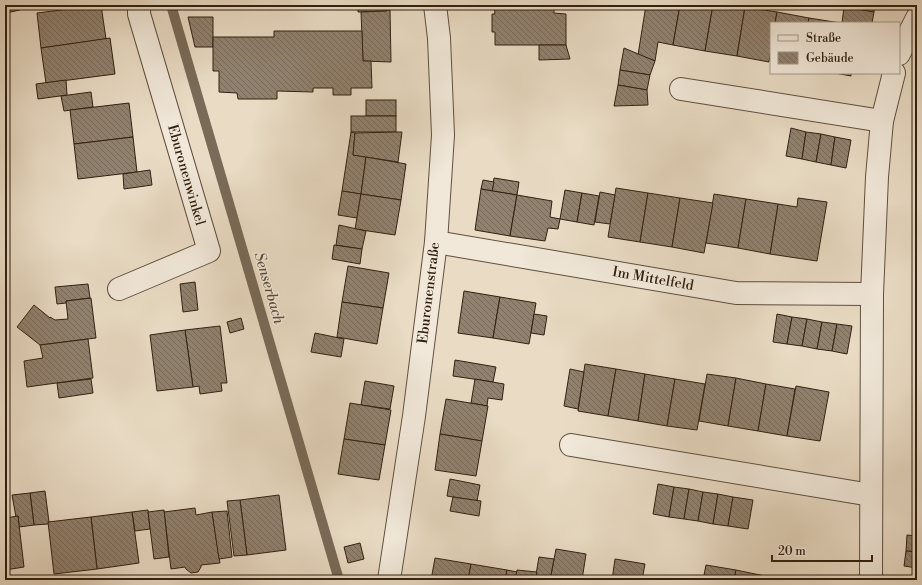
<svg xmlns="http://www.w3.org/2000/svg" width="922" height="585" viewBox="0 0 922 585" font-family="'Libre Bodoni',serif">
	<defs>
		<pattern id="building-back-hatch" width="6" height="6" patternUnits="userSpaceOnUse"><rect width="6" height="6" fill="#91816e"/><path d="M-1 5l2 2M0 0l6 6M5-1l2 2" fill="none" stroke="#776959"/></pattern>
	</defs>
	<rect width="100%" height="100%" fill="#e9dbc4"/>
	<filter id="stains"><feTurbulence type="fractalNoise" baseFrequency=".005" numOctaves="4"/><feColorMatrix values="0 0 0 0 .2 0 0 0 0 .09 0 0 0 0 .02 0 0 0 .5 -.17"/></filter>
	<radialGradient id="worn" r=".72"><stop offset=".6" stop-color="#630" stop-opacity="0"/><stop offset="1" stop-color="#630" stop-opacity=".3"/></radialGradient>
	<g fill="none" stroke-linecap="round" stroke-linejoin="round">
		<path stroke="#7a6a58" stroke-width="10" d="M 171,5 L 339,580"/>
	</g>
	<g fill="url(#building-back-hatch)" stroke="#312011">
		<path d="M 5,5 L 19,5 L 20,10 L 6,13 Z"/>
		<path d="M 101,5 L 106,39 L 41,48 L 37,13 Z"/>
		<path d="M 358,5 L 387,5 L 387,11 L 358,12 Z"/>
		<path d="M 494,5 L 554,5 L 554,13 L 566,14 L 566,45 L 495,45 L 495,32 L 492,32 L 492,14 L 495,14 Z"/>
		<path d="M 646,5 L 680,5 L 673,45 L 658,42 L 655,61 L 638,55 Z"/>
		<path d="M 680,5 L 713,5 L 705,51 L 673,45 Z"/>
		<path d="M 713,5 L 733,5 L 745,7 L 737,56 L 705,51 Z"/>
		<path d="M 844,5 L 875,5 L 874,12 L 844,7 Z"/>
		<path d="M 745,7 L 777,12 L 775,23 L 771,23 L 771,49 L 769,62 L 737,56 Z"/>
		<path d="M 844,7 L 874,12 L 872,23 L 842,23 Z"/>
		<path d="M 387,10 L 390,10 L 391,62 L 363,61 L 361,12 L 387,11 Z"/>
		<path d="M 777,12 L 809,18 L 808,23 L 775,23 Z"/>
		<path d="M 188,17 L 213,17 L 213,47 L 195,47 Z"/>
		<path d="M 809,18 L 841,23 L 808,23 Z"/>
		<path d="M 274,31 L 362,31 L 363,61 L 371,61 L 372,88 L 351,88 L 351,95 L 333,95 L 333,88 L 313,88 L 313,92 L 277,91 L 277,99 L 238,99 L 237,93 L 219,92 L 219,71 L 213,71 L 213,37 L 274,37 Z"/>
		<path d="M 110,38 L 115,74 L 46,83 L 41,48 Z"/>
		<path d="M 539,45 L 566,45 L 570,59 L 539,60 Z"/>
		<path d="M 624,48 L 655,61 L 650,75 L 620,70 Z"/>
		<path d="M 620,70 L 650,75 L 647,90 L 618,85 Z"/>
		<path d="M 835,73 L 851,73 L 851,76 Z"/>
		<path d="M 66,80 L 67,95 L 38,99 L 36,84 Z"/>
		<path d="M 618,85 L 647,90 L 648,105 L 614,106 Z"/>
		<path d="M 91,92 L 93,107 L 64,111 L 61,96 Z"/>
		<rect x="366" y="100" width="30" height="16"/>
		<path d="M 129,103 L 133,137 L 74,144 L 70,110 Z"/>
		<rect x="351" y="116" width="45" height="16"/>
		<path d="M 791,128 L 806,132 L 802,159 L 786,156 Z"/>
		<path d="M 351,132 L 355,133 L 353,155 L 366,157 L 361,194 L 342,191 Z"/>
		<path d="M 396,132 L 402,132 L 398,162 L 353,155 L 355,133 Z"/>
		<path d="M 806,132 L 821,134 L 816,162 L 802,159 Z"/>
		<path d="M 821,134 L 835,137 L 831,165 L 816,162 Z"/>
		<path d="M 133,137 L 137,172 L 78,179 L 74,144 Z"/>
		<path d="M 835,137 L 851,140 L 846,168 L 831,165 Z"/>
		<path d="M 366,157 L 406,164 L 401,200 L 361,194 Z"/>
		<path d="M 150,170 L 152,185 L 124,189 L 123,174 Z"/>
		<path d="M 494,178 L 519,182 L 517,195 L 492,191 Z"/>
		<path d="M 483,180 L 494,182 L 492,191 L 481,189 Z"/>
		<path d="M 616,188 L 648,193 L 640,242 L 608,237 Z"/>
		<path d="M 481,189 L 517,195 L 510,236 L 475,230 Z"/>
		<path d="M 565,190 L 582,193 L 577,222 L 560,219 Z"/>
		<path d="M 342,191 L 361,194 L 357,218 L 338,215 Z"/>
		<path d="M 600,192 L 615,195 L 610,224 L 595,222 Z"/>
		<path d="M 582,193 L 599,196 L 594,225 L 577,222 Z"/>
		<path d="M 648,193 L 680,198 L 672,247 L 640,242 Z"/>
		<path d="M 361,194 L 401,200 L 395,235 L 355,229 Z"/>
		<path d="M 714,194 L 746,199 L 738,248 L 706,243 Z"/>
		<path d="M 517,195 L 552,201 L 550,217 L 560,219 L 558,229 L 548,228 L 545,241 L 510,236 Z"/>
		<path d="M 680,198 L 713,203 L 704,253 L 672,247 Z"/>
		<path d="M 798,198 L 827,202 L 817,261 L 770,254 L 778,204 L 797,207 Z"/>
		<path d="M 746,199 L 778,204 L 770,254 L 738,248 Z"/>
		<path d="M 339,225 L 366,231 L 362,249 L 336,245 Z"/>
		<path d="M 334,245 L 362,249 L 360,264 L 332,259 Z"/>
		<path d="M 348,266 L 389,273 L 383,308 L 342,302 Z"/>
		<path d="M 195,282 L 198,310 L 183,312 L 180,284 Z"/>
		<path d="M 88,284 L 90,298 L 66,301 L 66,303 L 57,304 L 55,287 Z"/>
		<path d="M 464,291 L 500,297 L 493,338 L 458,333 Z"/>
		<path d="M 500,297 L 536,303 L 529,344 L 493,338 Z"/>
		<path d="M 91,298 L 96,338 L 40,345 L 17,327 L 34,305 L 50,318 L 50,317 L 55,320 L 68,319 L 66,301 Z"/>
		<path d="M 342,302 L 383,308 L 377,344 L 337,337 Z"/>
		<path d="M 914,302 L 917,302 L 917,317 L 915,318 Z"/>
		<path d="M 534,314 L 547,316 L 544,335 L 531,333 Z"/>
		<path d="M 777,314 L 792,317 L 787,344 L 773,342 Z"/>
		<path d="M 792,317 L 807,319 L 802,346 L 787,344 Z"/>
		<path d="M 241,318 L 244,329 L 230,333 L 227,322 Z"/>
		<path d="M 807,319 L 822,322 L 817,349 L 802,346 Z"/>
		<path d="M 822,322 L 837,324 L 832,351 L 817,349 Z"/>
		<path d="M 837,324 L 852,326 L 847,354 L 832,351 Z"/>
		<path d="M 220,326 L 227,383 L 221,383 L 222,391 L 200,394 L 199,386 L 193,387 L 185,330 Z"/>
		<path d="M 185,330 L 193,387 L 157,391 L 150,335 Z"/>
		<path d="M 315,333 L 344,339 L 341,357 L 311,352 Z"/>
		<path d="M 88,339 L 93,378 L 27,387 L 24,361 L 43,358 L 40,345 Z"/>
		<path d="M 455,360 L 496,367 L 493,382 L 453,376 Z"/>
		<path d="M 585,364 L 616,369 L 608,416 L 578,411 Z"/>
		<path d="M 570,369 L 584,372 L 578,409 L 564,406 Z"/>
		<path d="M 616,369 L 645,374 L 638,421 L 608,416 Z"/>
		<path d="M 645,374 L 675,379 L 667,426 L 638,421 Z"/>
		<path d="M 707,374 L 736,378 L 728,426 L 699,421 Z"/>
		<path d="M 914,377 L 917,377 L 917,392 L 915,393 Z"/>
		<path d="M 736,378 L 766,384 L 758,431 L 728,426 Z"/>
		<path d="M 91,379 L 93,393 L 59,398 L 57,383 Z"/>
		<path d="M 475,379 L 504,384 L 502,400 L 488,398 L 487,406 L 471,403 Z"/>
		<path d="M 675,379 L 705,384 L 697,430 L 667,426 Z"/>
		<path d="M 365,381 L 394,386 L 390,409 L 361,405 Z"/>
		<path d="M 766,384 L 795,389 L 787,436 L 758,431 Z"/>
		<path d="M 796,386 L 829,392 L 820,441 L 787,436 Z"/>
		<path d="M 917,392 L 917,404 L 916,404 L 915,393 Z"/>
		<path d="M 446,399 L 488,406 L 482,441 L 440,434 Z"/>
		<path d="M 350,403 L 391,410 L 385,445 L 344,439 Z"/>
		<path d="M 440,434 L 482,441 L 476,476 L 435,470 Z"/>
		<path d="M 344,439 L 385,445 L 379,480 L 338,474 Z"/>
		<path d="M 914,452 L 917,452 L 917,468 L 915,468 Z"/>
		<path d="M 915,468 L 917,468 L 917,479 L 916,479 Z"/>
		<path d="M 450,479 L 480,485 L 477,501 L 447,496 Z"/>
		<path d="M 658,484 L 674,487 L 669,517 L 653,514 Z"/>
		<path d="M 674,487 L 689,489 L 684,519 L 669,517 Z"/>
		<path d="M 689,489 L 703,492 L 698,521 L 684,519 Z"/>
		<path d="M 45,491 L 49,522 L 48,524 L 34,525 L 30,493 Z"/>
		<path d="M 703,492 L 718,494 L 713,524 L 698,521 Z"/>
		<path d="M 30,493 L 34,525 L 19,527 L 18,516 L 16,517 L 12,495 Z"/>
		<path d="M 718,494 L 733,497 L 728,526 L 713,524 Z"/>
		<path d="M 279,495 L 286,550 L 247,555 L 240,500 Z"/>
		<path d="M 453,497 L 481,501 L 479,516 L 450,511 Z"/>
		<path d="M 733,497 L 753,500 L 748,529 L 728,526 Z"/>
		<path d="M 240,500 L 247,555 L 234,556 L 227,501 Z"/>
		<path d="M 195,508 L 196,515 L 212,512 L 220,563 L 201,565 L 201,567 L 198,572 L 191,573 L 186,569 L 185,567 L 171,569 L 164,512 Z"/>
		<path d="M 148,510 L 150,529 L 135,531 L 132,512 Z"/>
		<path d="M 164,510 L 169,557 L 154,559 L 148,512 Z"/>
		<path d="M 227,511 L 232,557 L 219,559 L 212,512 Z"/>
		<path d="M 132,512 L 139,563 L 97,569 L 91,517 Z"/>
		<path d="M 18,516 L 24,567 L 5,570 L 5,518 Z"/>
		<path d="M 91,517 L 97,569 L 54,574 L 48,522 Z"/>
		<path d="M 907,535 L 917,536 L 917,552 L 906,551 Z"/>
		<path d="M 360,543 L 364,559 L 348,563 L 344,547 Z"/>
		<path d="M 556,549 L 586,554 L 582,580 L 550,580 Z"/>
		<path d="M 906,551 L 917,552 L 917,568 L 904,566 Z"/>
		<path d="M 539,557 L 554,559 L 550,580 L 535,580 Z"/>
		<path d="M 435,558 L 471,564 L 468,580 L 431,580 Z"/>
		<path d="M 615,559 L 645,564 L 642,580 L 612,580 Z"/>
		<path d="M 471,564 L 507,570 L 505,580 L 468,580 Z"/>
		<path d="M 706,565 L 736,570 L 734,580 L 703,580 Z"/>
		<path d="M 507,570 L 517,572 L 515,580 L 505,580 Z"/>
		<path d="M 517,570 L 537,572 L 535,580 L 515,580 Z"/>
		<path d="M 736,570 L 765,576 L 764,580 L 734,580 Z"/>
		<path d="M 583,576 L 606,580 L 582,580 Z"/>
	</g>
	<g fill="none" stroke-linecap="round" stroke-linejoin="round">
		<defs>
			<g id="minor">
				<path d="M 899,54 L 917,18"/>
				<path d="M 681,89 L 882,121"/>
				<path d="M 436,242 L 736,293 L 872,294"/>
				<path d="M 119,289 L 209,251 L 139,14 L 139,5"/>
				<path d="M 571,445 L 871,495"/>
				<path d="M 389,580 L 414,416 L 436,242 L 443,135 L 439,38 L 435,5"/>
				<path d="M 871,580 L 872,294 L 877,177 L 882,121 L 894,73"/>
			</g>
		</defs>
		<use href="#minor" stroke="#5f4f3e" stroke-width="24"/>
		<use href="#minor" stroke="#f1e8d9" stroke-width="22"/>
	</g>
	<g text-anchor="middle" dominant-baseline="central" stroke-width="3" stroke-linejoin="round" paint-order="stroke">
		<g font-size="14" fill="#312011" stroke="#f1e8d9">
			<text transform="translate(186 175) rotate(74)">Eburonenwinkel</text>
			<text transform="translate(653 279) rotate(10)">Im Mittelfeld</text>
			<text transform="translate(429 293) rotate(-83)">Eburonenstraße</text>
		</g>
		<g font-size="15" font-style="italic" fill="#5b4b3a" stroke="#f1e8d9">
			<text transform="translate(269 288) rotate(74)">Senserbach</text>
		</g>
	</g>
	<rect width="922" height="585" fill="none" stroke="#e9dbc4" stroke-width="20"/>
	<rect x="6" y="6" width="910" height="573" fill="none" stroke="#312011" stroke-width="2"/>
	<rect x="10" y="10" width="902" height="565" fill="none" stroke="#312011"/>
	<rect x="770" y="22" width="130" height="52" fill="#f1e8d9" stroke="#a49889"/>
	<rect x="778" y="35" width="20" height="6" fill="#f1e8d9" stroke="#a49889"/>
	<text x="806" y="42" font-size="12" fill="#312011">Straße</text>
	<rect x="778" y="52" width="20" height="12" fill="url(#building-back-hatch)" stroke="#a49889"/>
	<text x="806" y="62" font-size="12" fill="#312011">Gebäude</text>
	<path d="M772 555v6h100v-6" fill="none" stroke="#312011" stroke-width="2"/>
	<text x="778" y="555" font-size="12" fill="#312011" stroke="#f1e8d9" stroke-width="3" paint-order="stroke">20 m</text>
	<rect width="100%" height="100%" filter="url(#stains)"/>
	<rect width="100%" height="100%" fill="url(#worn)"/>
</svg>
